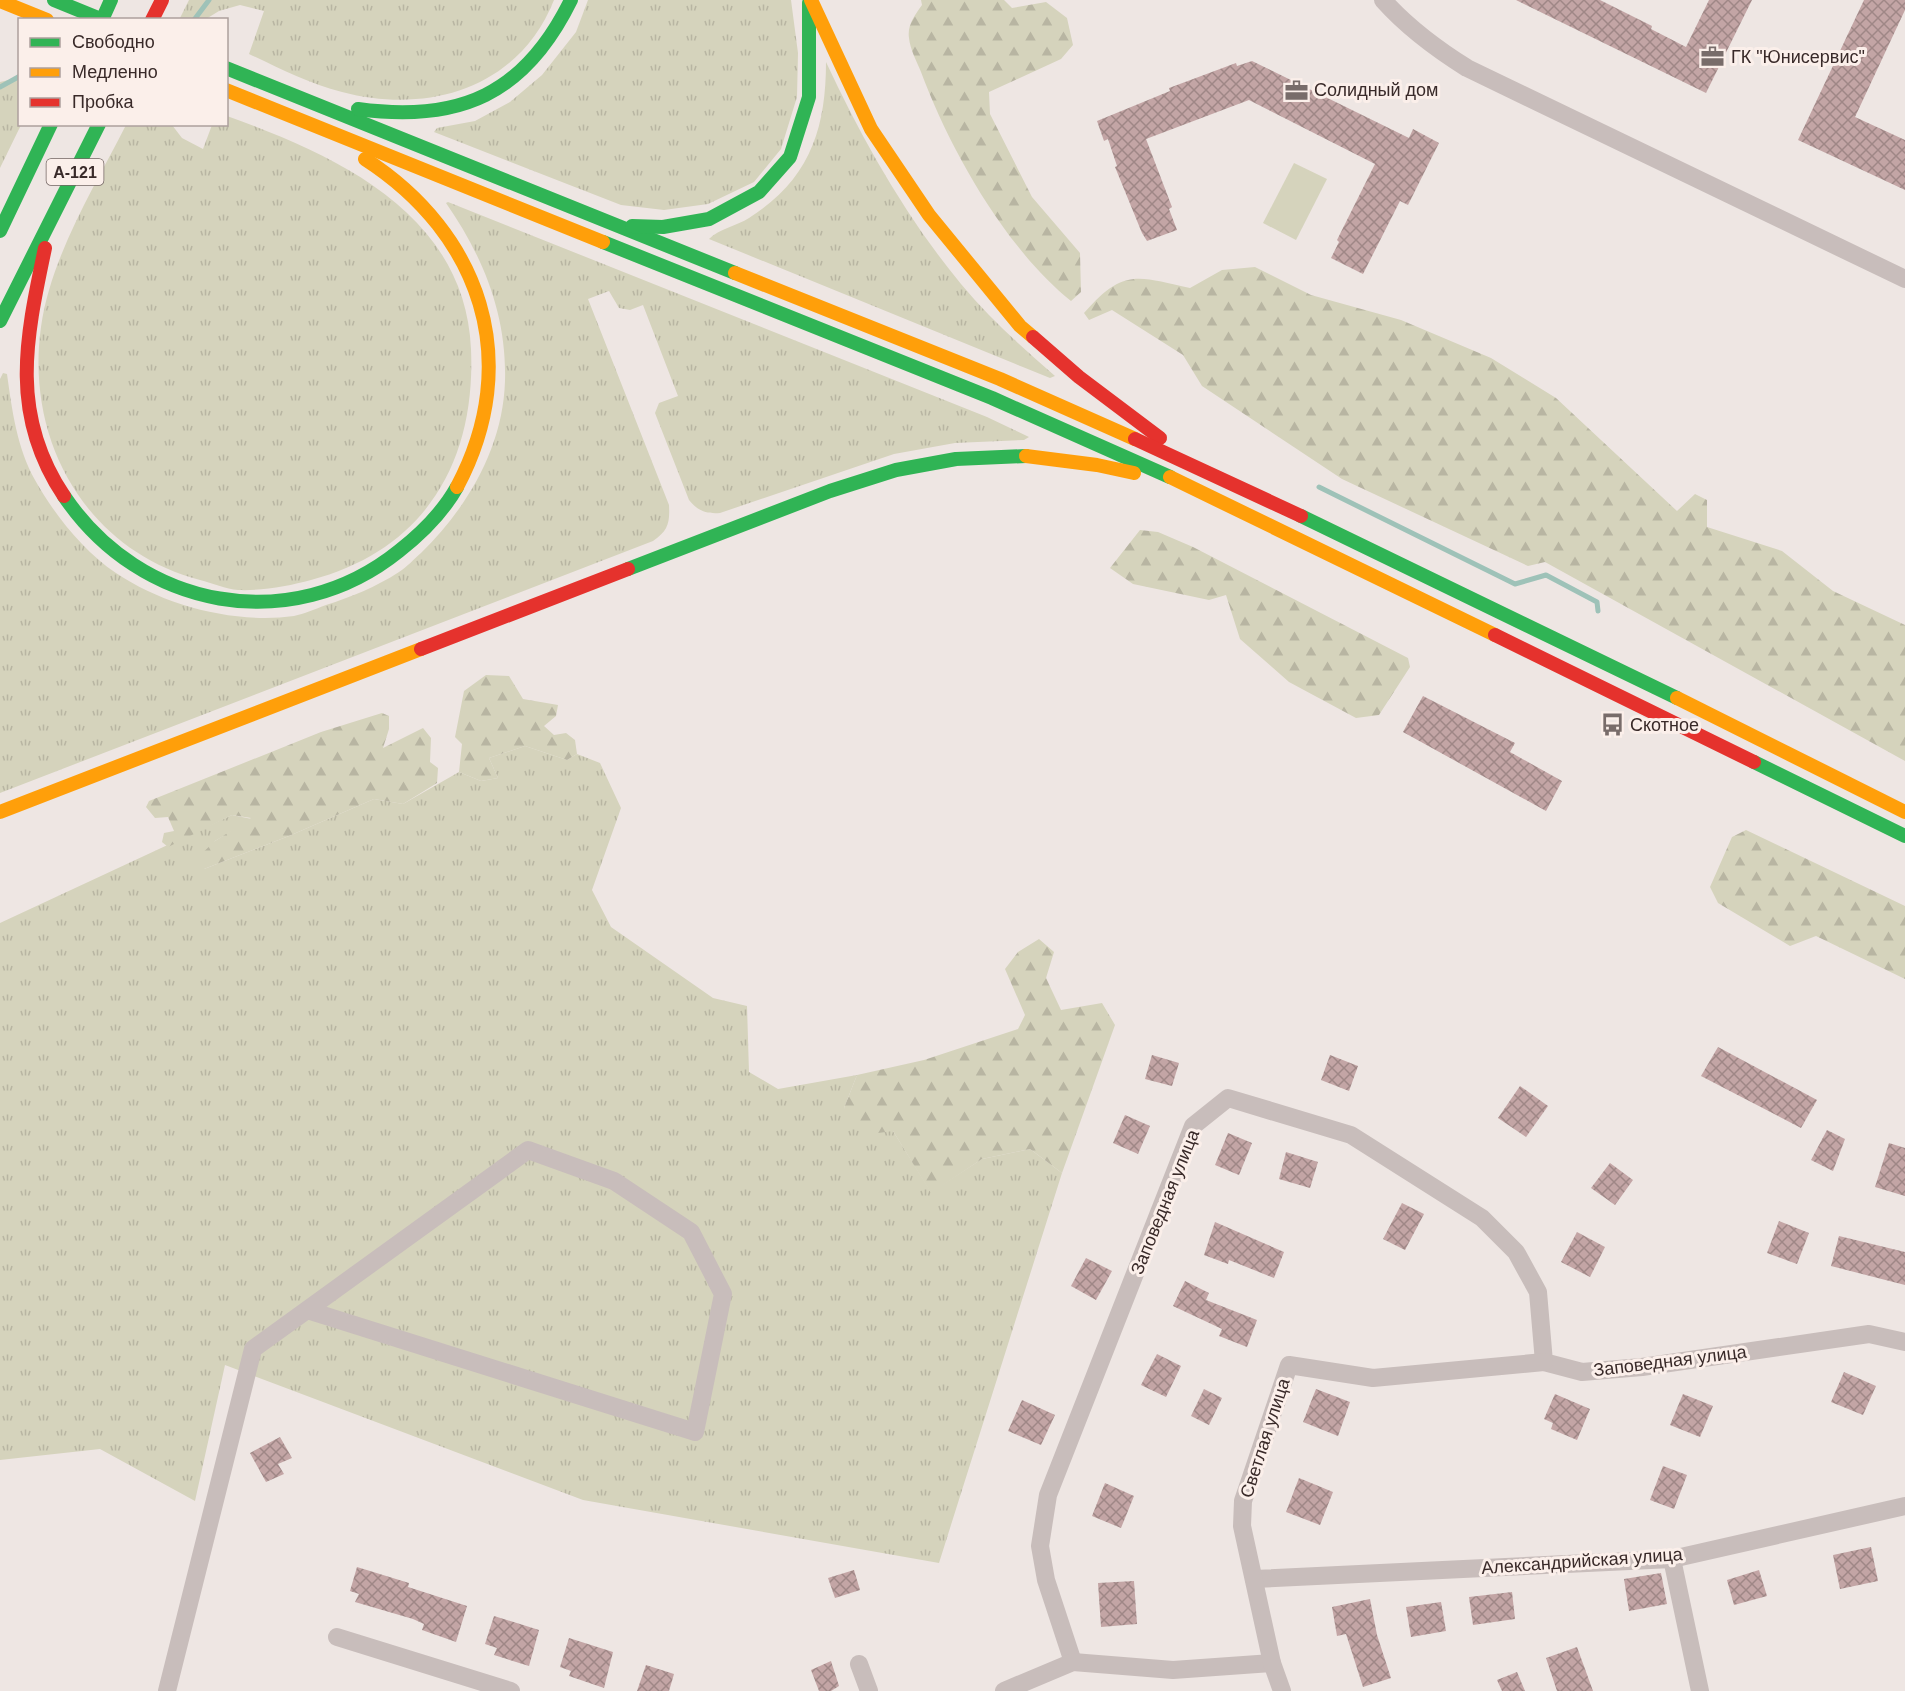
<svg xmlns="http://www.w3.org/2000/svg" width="1905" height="1691" viewBox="0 0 1905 1691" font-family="Arial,sans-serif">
	<defs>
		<pattern id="grass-tufts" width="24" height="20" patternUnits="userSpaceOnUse" patternTransform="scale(1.5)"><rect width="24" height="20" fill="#d5d3bc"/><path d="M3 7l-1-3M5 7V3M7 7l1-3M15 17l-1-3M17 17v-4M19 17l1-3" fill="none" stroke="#b8b5a2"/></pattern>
		<pattern id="forest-firs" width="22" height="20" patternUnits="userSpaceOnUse" patternTransform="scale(1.5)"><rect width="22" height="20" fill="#d5d3bc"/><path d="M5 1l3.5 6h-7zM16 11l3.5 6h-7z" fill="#b8b5a2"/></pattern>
		<pattern id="building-cross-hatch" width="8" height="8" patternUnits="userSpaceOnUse" patternTransform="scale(1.5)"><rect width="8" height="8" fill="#c3a5a5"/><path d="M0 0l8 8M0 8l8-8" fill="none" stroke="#9f8786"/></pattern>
	</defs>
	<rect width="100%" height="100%" fill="#eee6e3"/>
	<g fill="url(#grass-tufts)">
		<path d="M 189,0 L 554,0 C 519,88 429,115 342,92 C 309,84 279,68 249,54 L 264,11 L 240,5 L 219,11 L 206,19 L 179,20 Z"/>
		<path d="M 588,0 L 791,0 L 798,53 L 797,97 L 781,149 L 754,182 L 708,204 L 664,210 L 621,205 L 434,132 L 437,128 L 475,121 L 510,102 L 542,75 L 576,32 Z"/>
		<path d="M 826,62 C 863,141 905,216 961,284 C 989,318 1022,347 1055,376 L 1050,378 L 709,239 C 720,228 737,226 749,218 C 809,180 826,130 826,62 Z"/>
		<path d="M 19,73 L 21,125 L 0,168 L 0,82 L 13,79 Z"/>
		<path d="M 227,116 C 338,156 465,214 471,349 C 476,463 424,550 311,580 C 289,586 262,591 238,590 C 226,589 212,583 200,580 C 86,550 25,441 41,327 C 51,256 94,188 126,125 L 172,125 L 182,138 L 203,149 L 212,125 L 226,124 Z"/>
		<path d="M 448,202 L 987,417 L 1029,437 L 1024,440 L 955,443 L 894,454 L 720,513 C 706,514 698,511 689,500 L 655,413 L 659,403 L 678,396 L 643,305 L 630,310 L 619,308 L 609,291 L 588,299 L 669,505 C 670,523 668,531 653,541 L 0,793 L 0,379 L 3,373 L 7,374 C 12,410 17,448 35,480 C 54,514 83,551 116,573 C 165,606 235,624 294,616 C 304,614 315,609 326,605 C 351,597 376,587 399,572 C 407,567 414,559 421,553 C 467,508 503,448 505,381 C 507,315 483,256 446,203 Z"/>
		<path d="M 525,746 L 567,760 L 577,754 L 600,763 L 621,808 L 592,890 L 611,927 L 713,998 L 747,1006 L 749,1072 L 778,1089 L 857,1075 L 844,1108 L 893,1131 L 931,1192 L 982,1159 L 1030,1149 L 1062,1173 L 939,1563 L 583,1500 L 225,1365 L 195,1501 L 100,1449 L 0,1460 L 0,923 L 232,815 L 252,819 L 215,841 L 204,869 L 289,836 L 374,799 L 403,804 L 459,772 L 481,781 L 498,778 L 489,758 Z"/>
	</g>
	<g fill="url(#forest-firs)">
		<path d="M 921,0 L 1004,0 L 1012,8 L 1046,2 L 1067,18 L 1073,45 L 1061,59 L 989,92 L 990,114 L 1032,197 L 1080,253 L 1081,292 L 1071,301 C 1006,249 950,150 921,72 C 917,62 910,49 909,38 C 907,25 915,15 922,5 Z"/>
		<path d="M 1255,267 L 1311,295 L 1401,320 L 1491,358 L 1556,398 L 1677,511 L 1695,494 L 1707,500 L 1707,527 L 1782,551 L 1833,591 L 1905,625 L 1905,761 L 1545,562 L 1528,566 L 1342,479 L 1202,386 L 1183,355 L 1112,310 L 1089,320 L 1084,313 C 1123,268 1137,276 1190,288 L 1222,270 Z"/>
		<path d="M 1140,530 L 1158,532 L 1193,547 L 1408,658 L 1410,667 L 1379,715 L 1356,718 L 1289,682 L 1240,639 L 1226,595 L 1209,600 L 1133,584 L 1110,568 Z"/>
		<path d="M 486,675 L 509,676 L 523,699 L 558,705 L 556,716 L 544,726 L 554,735 L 566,733 L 575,740 L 577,754 L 567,760 L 525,746 L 489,758 L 498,778 L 481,781 L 459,772 L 462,744 L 455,737 L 464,691 Z"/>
		<path d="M 382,713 L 389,716 L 389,729 L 383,748 L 423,728 L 431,738 L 430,762 L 438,768 L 437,783 L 403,804 L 374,799 L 289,836 L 204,869 L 195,860 L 215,841 L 251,818 L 232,815 L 168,847 L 162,842 L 164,833 L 174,831 L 168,817 L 155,818 L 146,807 L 149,801 L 321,732 Z"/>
		<path d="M 1746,830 L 1905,906 L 1905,979 L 1816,936 L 1790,946 L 1718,903 L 1710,887 L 1732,837 Z"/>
		<path d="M 1039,939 L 1054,952 L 1046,978 L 1061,1010 L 1102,1003 L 1115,1025 L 1062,1173 L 1030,1149 L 982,1159 L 931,1193 L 893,1131 L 863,1135 L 844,1108 L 857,1075 L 924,1060 L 1018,1029 L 1025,1015 L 1005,969 L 1018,952 Z"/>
	</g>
	<path fill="#d5d3bc" d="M 1294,163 L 1327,179 L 1296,240 L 1263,223 Z"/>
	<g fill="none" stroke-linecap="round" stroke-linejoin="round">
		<g stroke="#9ec2b8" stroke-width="5">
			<path d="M 194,20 L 209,0"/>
			<path d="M 0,87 L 20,76"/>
			<path d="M 1319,487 L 1515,584 L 1546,575 L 1597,602 L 1598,611"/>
		</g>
	</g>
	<g fill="url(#building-cross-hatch)">
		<path d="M 1516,0 L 1600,0 L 1652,26 L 1651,29 L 1686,47 L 1709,0 L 1752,0 L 1706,93 Z"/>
		<path d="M 1864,0 L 1905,0 L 1905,10 L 1855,117 L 1905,140 L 1905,190 L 1798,140 Z"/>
		<path d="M 1252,61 L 1409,138 L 1413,129 L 1439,143 L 1408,205 L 1400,201 L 1363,274 L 1331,258 L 1339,242 L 1337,240 L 1375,164 L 1249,100 L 1146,139 L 1172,207 L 1169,209 L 1177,230 L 1147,241 L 1142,233 L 1115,167 L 1117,166 L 1108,139 L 1104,141 L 1097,121 L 1170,91 L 1169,88 L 1236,63 L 1237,66 Z"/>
		<path d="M 1423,696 L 1515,743 L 1510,752 L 1562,781 L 1546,811 L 1403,732 Z"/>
		<path d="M 1718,1047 L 1817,1100 L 1801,1128 L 1701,1076 Z"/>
		<path d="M 1152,1055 L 1179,1063 L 1172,1086 L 1145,1079 Z"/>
		<path d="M 1330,1055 L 1358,1066 L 1349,1091 L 1321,1080 Z"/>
		<path d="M 1520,1086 L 1548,1106 L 1526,1137 L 1498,1118 Z"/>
		<path d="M 1125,1115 L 1150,1126 L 1138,1154 L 1113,1143 Z"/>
		<path d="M 1827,1130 L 1845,1139 L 1833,1171 L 1811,1160 Z"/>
		<path d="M 1228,1133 L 1252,1143 L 1239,1175 L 1215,1165 Z"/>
		<path d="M 1889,1143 L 1905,1148 L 1905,1196 L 1875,1187 Z"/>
		<path d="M 1286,1152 L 1318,1162 L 1310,1188 L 1279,1179 Z"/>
		<path d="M 1610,1163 L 1633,1180 L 1615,1205 L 1591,1188 Z"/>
		<path d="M 1402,1203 L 1424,1214 L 1405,1250 L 1383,1239 Z"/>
		<path d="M 1779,1221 L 1809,1233 L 1797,1264 L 1767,1253 Z"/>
		<path d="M 1215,1222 L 1284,1252 L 1274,1278 L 1229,1260 L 1228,1264 L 1204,1255 Z"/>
		<path d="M 1577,1232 L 1605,1247 L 1590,1277 L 1561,1262 Z"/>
		<path d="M 1839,1236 L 1905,1252 L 1905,1285 L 1831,1266 Z"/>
		<path d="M 1086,1258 L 1112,1271 L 1096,1300 L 1071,1286 Z"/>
		<path d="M 1185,1281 L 1209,1293 L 1206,1300 L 1257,1320 L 1247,1347 L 1219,1336 L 1222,1329 L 1173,1306 Z"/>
		<path d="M 1157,1354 L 1181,1366 L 1166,1397 L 1141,1385 Z"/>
		<path d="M 1844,1372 L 1876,1386 L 1863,1415 L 1831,1402 Z"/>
		<path d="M 1204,1389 L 1222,1398 L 1209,1425 L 1191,1416 Z"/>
		<path d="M 1316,1389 L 1350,1402 L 1338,1436 L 1303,1422 Z"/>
		<path d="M 1555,1394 L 1590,1409 L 1577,1440 L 1551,1429 L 1553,1423 L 1544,1419 Z"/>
		<path d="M 1683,1394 L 1713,1406 L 1700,1437 L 1670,1425 Z"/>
		<path d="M 1022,1400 L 1055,1415 L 1041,1445 L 1008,1431 Z"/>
		<path d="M 280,1437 L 292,1458 L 278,1464 L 284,1474 L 266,1482 L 250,1453 Z"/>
		<path d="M 1663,1466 L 1687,1475 L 1674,1509 L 1650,1500 Z"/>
		<path d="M 1299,1478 L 1333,1492 L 1320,1525 L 1286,1512 Z"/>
		<path d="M 1105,1483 L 1134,1496 L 1121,1528 L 1092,1516 Z"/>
		<path d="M 1871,1547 L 1878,1581 L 1840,1589 L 1833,1555 Z"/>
		<path d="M 357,1567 L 409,1583 L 408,1587 L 467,1606 L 456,1642 L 422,1630 L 424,1624 L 413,1619 L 355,1602 L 359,1594 L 350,1591 Z"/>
		<path d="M 854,1570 L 860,1590 L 835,1598 L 828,1578 Z"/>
		<path d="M 1759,1570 L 1767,1596 L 1734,1605 L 1727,1580 Z"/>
		<path d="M 1661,1573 L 1667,1604 L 1629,1611 L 1624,1579 Z"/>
		<path d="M 1134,1581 L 1137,1624 L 1101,1627 L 1098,1583 Z"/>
		<path d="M 1512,1592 L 1515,1619 L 1473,1625 L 1469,1597 Z"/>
		<path d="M 1370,1599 L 1377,1635 L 1391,1678 L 1363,1687 L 1346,1634 L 1337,1636 L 1332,1607 Z"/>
		<path d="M 1441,1602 L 1446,1631 L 1411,1637 L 1406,1607 Z"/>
		<path d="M 494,1616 L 539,1630 L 529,1666 L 494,1655 L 497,1648 L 485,1644 Z"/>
		<path d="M 569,1638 L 613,1652 L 604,1688 L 569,1676 L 571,1671 L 560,1667 Z"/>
		<path d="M 1577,1647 L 1593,1691 L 1557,1691 L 1546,1658 Z"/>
		<path d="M 831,1661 L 839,1686 L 831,1691 L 819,1691 L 811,1670 Z"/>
		<path d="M 646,1665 L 674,1674 L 669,1691 L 637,1691 Z"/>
		<path d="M 1517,1672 L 1525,1691 L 1502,1691 L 1497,1680 Z"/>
	</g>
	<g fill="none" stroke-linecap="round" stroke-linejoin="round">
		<g stroke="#c8bdbb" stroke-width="18">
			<path d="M 1383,0 C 1408,28 1435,48 1467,68 L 1905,279"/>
			<path d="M 1672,1559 L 1700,1691"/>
			<path d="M 1254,1579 L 1672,1559 L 1905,1506"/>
			<path d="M 337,1637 L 511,1691"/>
			<path d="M 1073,1662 L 1046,1580 L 1040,1546 L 1048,1495 L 1193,1126 L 1228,1098 L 1351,1135 L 1482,1218 L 1516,1252 L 1538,1292 L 1544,1362 L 1582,1372 L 1642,1367 L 1869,1334 L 1905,1342"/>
			<path d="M 859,1664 L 869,1691"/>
			<path d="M 167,1691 L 253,1349 L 528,1150 L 614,1181 L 691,1232 L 723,1294 L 695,1432 L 307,1310"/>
			<path d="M 1004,1691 L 1073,1662 L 1173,1670 L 1272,1663"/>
			<path d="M 1282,1691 L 1272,1663 L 1242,1526 L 1243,1501 L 1289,1365 L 1373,1378 L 1544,1362"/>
		</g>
		<g stroke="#30b455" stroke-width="14">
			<path d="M 102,20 L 111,0"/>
			<path d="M 226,68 L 735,273"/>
			<path d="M 358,109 C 460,123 525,94 571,0"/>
			<path d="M 632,226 L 663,227 L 709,219 L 759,192 L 790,157 L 809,97 L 809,3"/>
			<path d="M 0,231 L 51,124"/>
			<path d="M 603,242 L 992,398 L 1170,477"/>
			<path d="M 0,321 L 99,124"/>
			<path d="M 64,496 C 140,609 291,638 399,551 C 422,533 443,512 457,487"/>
			<path d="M 1301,516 L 1677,698"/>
			<path d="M 628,569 L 830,491 L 896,470 L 956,459 L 1026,456"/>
			<path d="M 1754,762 L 1905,836"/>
		</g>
		<g stroke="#ff9f0a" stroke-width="14">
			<path d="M 811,0 L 871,129 L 929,215 L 1020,326 L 1033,337"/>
			<path d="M 0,1 L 47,20"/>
			<path d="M 226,90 L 603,242"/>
			<path d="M 365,159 C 481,234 524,361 457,487"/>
			<path d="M 735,273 L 1000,379 L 1135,439"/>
			<path d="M 1026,456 L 1097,465 L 1134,473"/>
			<path d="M 1170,477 L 1495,635"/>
			<path d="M 1677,698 L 1905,812"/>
			<path d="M 0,812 L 421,649"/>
		</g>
		<g stroke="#e5322d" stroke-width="14">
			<path d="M 152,20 L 162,0"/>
			<path d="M 45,248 C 26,338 9,414 64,496"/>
			<path d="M 1033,337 L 1079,377 L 1160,438"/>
			<path d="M 1135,439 L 1301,516"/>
			<path d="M 1495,635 L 1754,762"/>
			<path d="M 421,649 L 628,569"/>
		</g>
		<path stroke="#30b455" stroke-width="14" d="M 54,0 L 103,20"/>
	</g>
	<defs>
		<symbol id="office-bare" viewBox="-9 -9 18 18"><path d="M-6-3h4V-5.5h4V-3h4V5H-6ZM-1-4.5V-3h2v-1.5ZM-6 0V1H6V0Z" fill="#786c6a" stroke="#fbefea" stroke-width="2.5" paint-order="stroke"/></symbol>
		<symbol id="bus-bare" viewBox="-9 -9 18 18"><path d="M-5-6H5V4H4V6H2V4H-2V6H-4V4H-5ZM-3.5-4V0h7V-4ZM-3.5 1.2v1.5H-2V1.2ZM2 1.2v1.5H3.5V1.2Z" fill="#786c6a" stroke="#fbefea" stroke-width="2.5" paint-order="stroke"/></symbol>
	</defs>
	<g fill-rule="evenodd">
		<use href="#office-bare" x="1696" y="40" width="33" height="33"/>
		<use href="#office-bare" x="1280" y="74" width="33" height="33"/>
		<use href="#bus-bare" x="1596" y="708" width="33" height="33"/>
	</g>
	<g text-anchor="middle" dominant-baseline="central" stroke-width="6" stroke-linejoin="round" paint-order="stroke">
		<rect fill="#fbefea" stroke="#736563" stroke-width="1.5" x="46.5" y="159" width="57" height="26" rx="4.5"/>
		<g font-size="16" font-weight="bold" fill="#392a29">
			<text x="75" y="172">А-121</text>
		</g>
		<g font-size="18" fill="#392a29" stroke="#fbefea" text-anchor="start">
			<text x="1731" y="57">ГК "Юнисервис"</text>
			<text x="1314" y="90">Солидный дом</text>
			<text x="1630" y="725">Скотное</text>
		</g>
		<g font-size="18" fill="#392a29" stroke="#fbefea">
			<text transform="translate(1165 1202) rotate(-68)">Заповедная улица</text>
			<text transform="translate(1670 1361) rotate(-7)">Заповедная улица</text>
			<text transform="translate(1265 1438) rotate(-72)">Светлая улица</text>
			<text transform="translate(1582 1561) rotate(-4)">Александрийская улица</text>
		</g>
	</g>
	<rect x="18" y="18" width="210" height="108" fill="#fbefea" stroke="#ada09d" stroke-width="1.5"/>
	<rect x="30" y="38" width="30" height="9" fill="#30b455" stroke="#ada09d" stroke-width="1.5"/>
	<text x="72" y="48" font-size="18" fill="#392a29">Свободно</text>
	<rect x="30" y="68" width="30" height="9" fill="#ff9f0a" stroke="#ada09d" stroke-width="1.5"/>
	<text x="72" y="78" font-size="18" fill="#392a29">Медленно</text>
	<rect x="30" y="98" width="30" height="9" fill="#e5322d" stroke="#ada09d" stroke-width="1.5"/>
	<text x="72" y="108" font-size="18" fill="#392a29">Пробка</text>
</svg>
